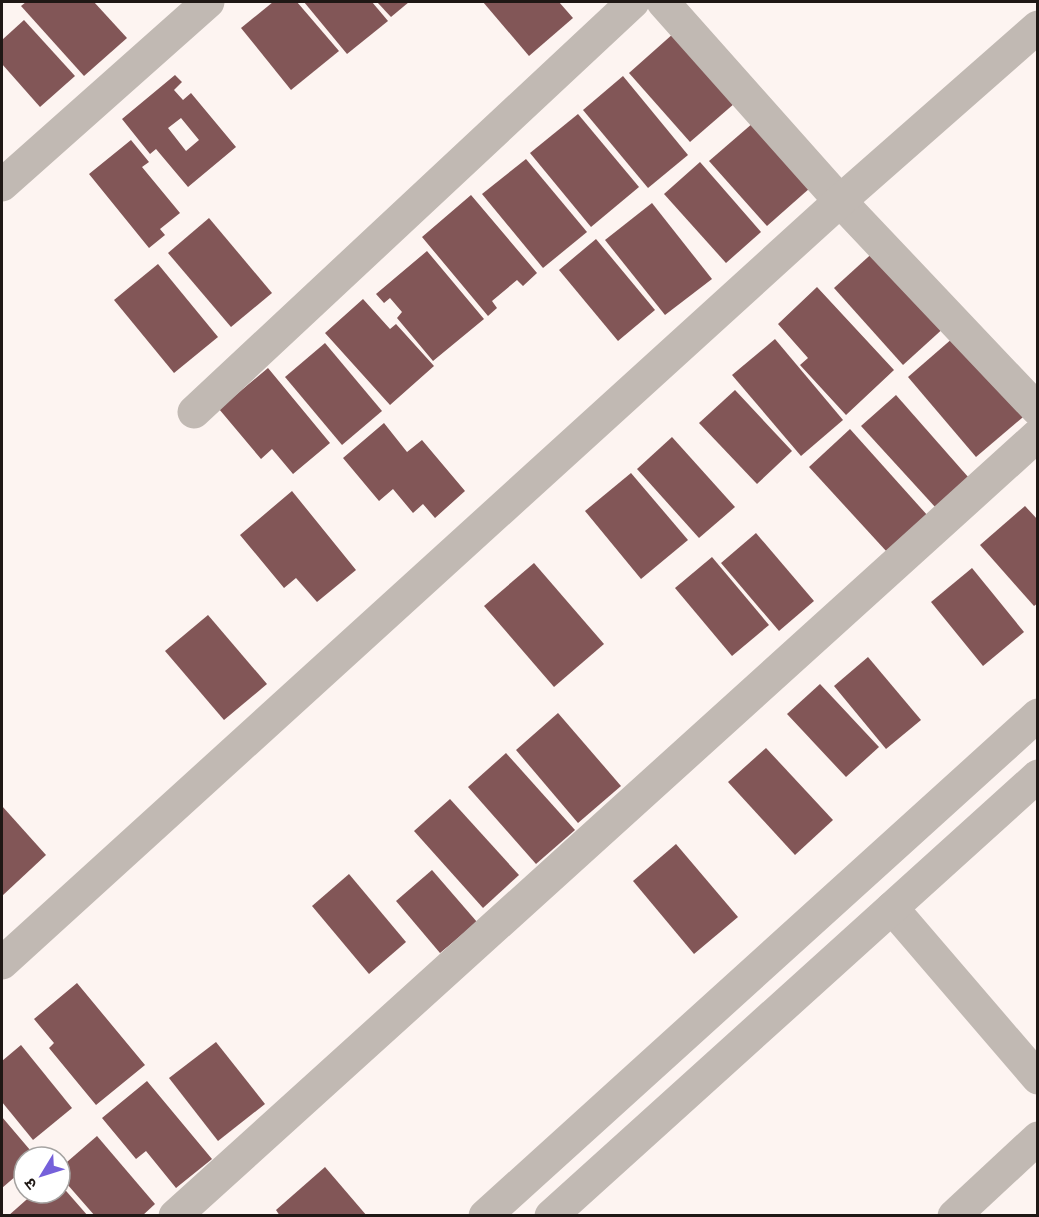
<svg xmlns="http://www.w3.org/2000/svg" width="1039" height="1217" viewBox="0 0 1039 1217" font-family="'Noto Sans','Noto Sans Devanagari',sans-serif">
	<rect width="100%" height="100%" fill="#fdf4f1"/>
	<g fill="#825657" fill-rule="evenodd">
		<path d="M 26,2 L 94,2 L 127,38 L 84,76 L 21,6 Z"/>
		<path d="M 273,2 L 297,2 L 339,51 L 291,90 L 241,28 Z"/>
		<path d="M 304,2 L 372,2 L 388,21 L 347,54 Z"/>
		<path d="M 377,2 L 409,2 L 391,17 Z"/>
		<path d="M 483,2 L 559,2 L 573,18 L 529,56 Z"/>
		<path d="M 24,20 L 75,76 L 40,107 L 2,64 L 2,40 Z"/>
		<path d="M 674,33 L 735,103 L 690,142 L 629,73 Z"/>
		<path d="M 175,75 L 182,82 L 174,90 L 183,100 L 191,93 L 236,147 L 188,187 L 156,149 L 150,154 L 122,119 ZM 181,118 L 199,140 L 186,151 L 168,128 Z"/>
		<path d="M 623,76 L 688,155 L 648,188 L 583,110 Z"/>
		<path d="M 578,114 L 639,187 L 591,227 L 530,153 Z"/>
		<path d="M 753,123 L 810,188 L 767,226 L 709,161 Z"/>
		<path d="M 131,140 L 149,162 L 142,167 L 180,213 L 160,229 L 165,235 L 149,248 L 89,174 Z"/>
		<path d="M 526,159 L 587,232 L 543,268 L 482,194 Z"/>
		<path d="M 700,162 L 761,232 L 726,263 L 664,194 Z"/>
		<path d="M 471,195 L 537,273 L 523,286 L 517,280 L 492,301 L 497,308 L 488,316 L 422,237 Z"/>
		<path d="M 652,203 L 712,279 L 665,315 L 605,240 Z"/>
		<path d="M 209,218 L 272,293 L 231,327 L 168,253 Z"/>
		<path d="M 596,239 L 655,310 L 618,341 L 559,270 Z"/>
		<path d="M 878,248 L 947,325 L 903,365 L 834,288 Z"/>
		<path d="M 427,251 L 484,319 L 433,361 L 397,318 L 402,312 L 390,298 L 384,303 L 376,294 Z"/>
		<path d="M 158,264 L 218,337 L 174,373 L 114,300 Z"/>
		<path d="M 817,287 L 894,370 L 846,415 L 800,365 L 808,358 L 778,324 Z"/>
		<path d="M 363,299 L 390,329 L 396,324 L 434,366 L 390,405 L 325,333 Z"/>
		<path d="M 961,331 L 1029,412 L 976,457 L 908,377 Z"/>
		<path d="M 775,339 L 843,420 L 801,456 L 732,375 Z"/>
		<path d="M 325,343 L 382,411 L 342,445 L 285,377 Z"/>
		<path d="M 268,368 L 330,443 L 293,474 L 272,449 L 261,459 L 219,409 Z"/>
		<path d="M 735,390 L 792,451 L 757,484 L 699,423 Z"/>
		<path d="M 896,395 L 969,478 L 936,508 L 861,426 Z"/>
		<path d="M 384,423 L 407,452 L 422,440 L 465,491 L 435,518 L 423,504 L 413,513 L 393,489 L 379,501 L 343,458 Z"/>
		<path d="M 850,429 L 928,516 L 887,552 L 809,467 Z"/>
		<path d="M 672,437 L 735,507 L 699,538 L 637,469 Z"/>
		<path d="M 631,473 L 688,540 L 641,579 L 585,511 Z"/>
		<path d="M 292,491 L 356,570 L 317,602 L 296,578 L 284,588 L 240,535 Z"/>
		<path d="M 1025,506 L 1038,520 L 1038,603 L 1034,606 L 980,545 Z"/>
		<path d="M 756,533 L 814,601 L 779,631 L 721,563 Z"/>
		<path d="M 712,557 L 769,625 L 732,656 L 675,588 Z"/>
		<path d="M 534,563 L 604,644 L 554,687 L 484,606 Z"/>
		<path d="M 972,568 L 1024,632 L 983,666 L 931,602 Z"/>
		<path d="M 208,615 L 267,684 L 224,720 L 165,651 Z"/>
		<path d="M 868,657 L 921,720 L 886,749 L 834,686 Z"/>
		<path d="M 820,684 L 879,747 L 846,777 L 787,714 Z"/>
		<path d="M 558,713 L 621,786 L 578,823 L 516,750 Z"/>
		<path d="M 766,748 L 833,820 L 795,855 L 728,782 Z"/>
		<path d="M 506,753 L 575,830 L 536,864 L 468,787 Z"/>
		<path d="M 450,799 L 519,875 L 483,908 L 414,831 Z"/>
		<path d="M 2,806 L 46,855 L 2,896 Z"/>
		<path d="M 676,844 L 738,917 L 694,954 L 633,881 Z"/>
		<path d="M 432,870 L 477,922 L 440,953 L 396,901 Z"/>
		<path d="M 349,874 L 406,942 L 369,974 L 312,906 Z"/>
		<path d="M 77,983 L 145,1065 L 96,1105 L 49,1048 L 54,1043 L 34,1019 Z"/>
		<path d="M 216,1042 L 265,1104 L 218,1141 L 169,1078 Z"/>
		<path d="M 21,1045 L 72,1108 L 33,1140 L 2,1102 L 2,1061 Z"/>
		<path d="M 147,1081 L 212,1159 L 176,1188 L 146,1151 L 136,1159 L 102,1118 Z"/>
		<path d="M 2,1117 L 36,1157 L 24,1157 L 24,1169 L 2,1188 Z"/>
		<path d="M 97,1136 L 155,1204 L 142,1216 L 95,1216 L 60,1176 L 60,1168 Z"/>
		<path d="M 325,1167 L 367,1216 L 280,1216 L 276,1210 Z"/>
		<path d="M 60,1184 L 88,1216 L 8,1216 L 34,1193 L 60,1193 Z"/>
	</g>
	<g fill="none" stroke-linecap="round" stroke-linejoin="round">
		<g stroke="#c1b9b3" stroke-width="33">
			<path d="M 663,2 L 840,201 L 1038,410"/>
			<path d="M 2,185 L 208,2"/>
			<path d="M 194,412 L 633,2"/>
			<path d="M 892,908 L 1038,1078"/>
			<path d="M 2,963 L 840,201 L 1038,27"/>
			<path d="M 175,1216 L 1038,435"/>
			<path d="M 485,1216 L 1038,715"/>
			<path d="M 551,1216 L 1038,776"/>
			<path d="M 954,1216 L 1038,1138"/>
		</g>
	</g>
	<rect width="1039" height="1217" fill="none" stroke="#1f1815" stroke-width="6"/>
	<g transform="translate(42 1175) rotate(232)"><circle r="28" fill="#ffffff" stroke="#a5a3a1" stroke-width="1.5"/>
	<path d="M0-4.5L10 22L0 15L-10 22Z" fill="#7560da"/>
	<text y="-9" font-size="16" font-weight="bold" text-anchor="middle" fill="#1f1815">उ</text>
	</g>
</svg>
